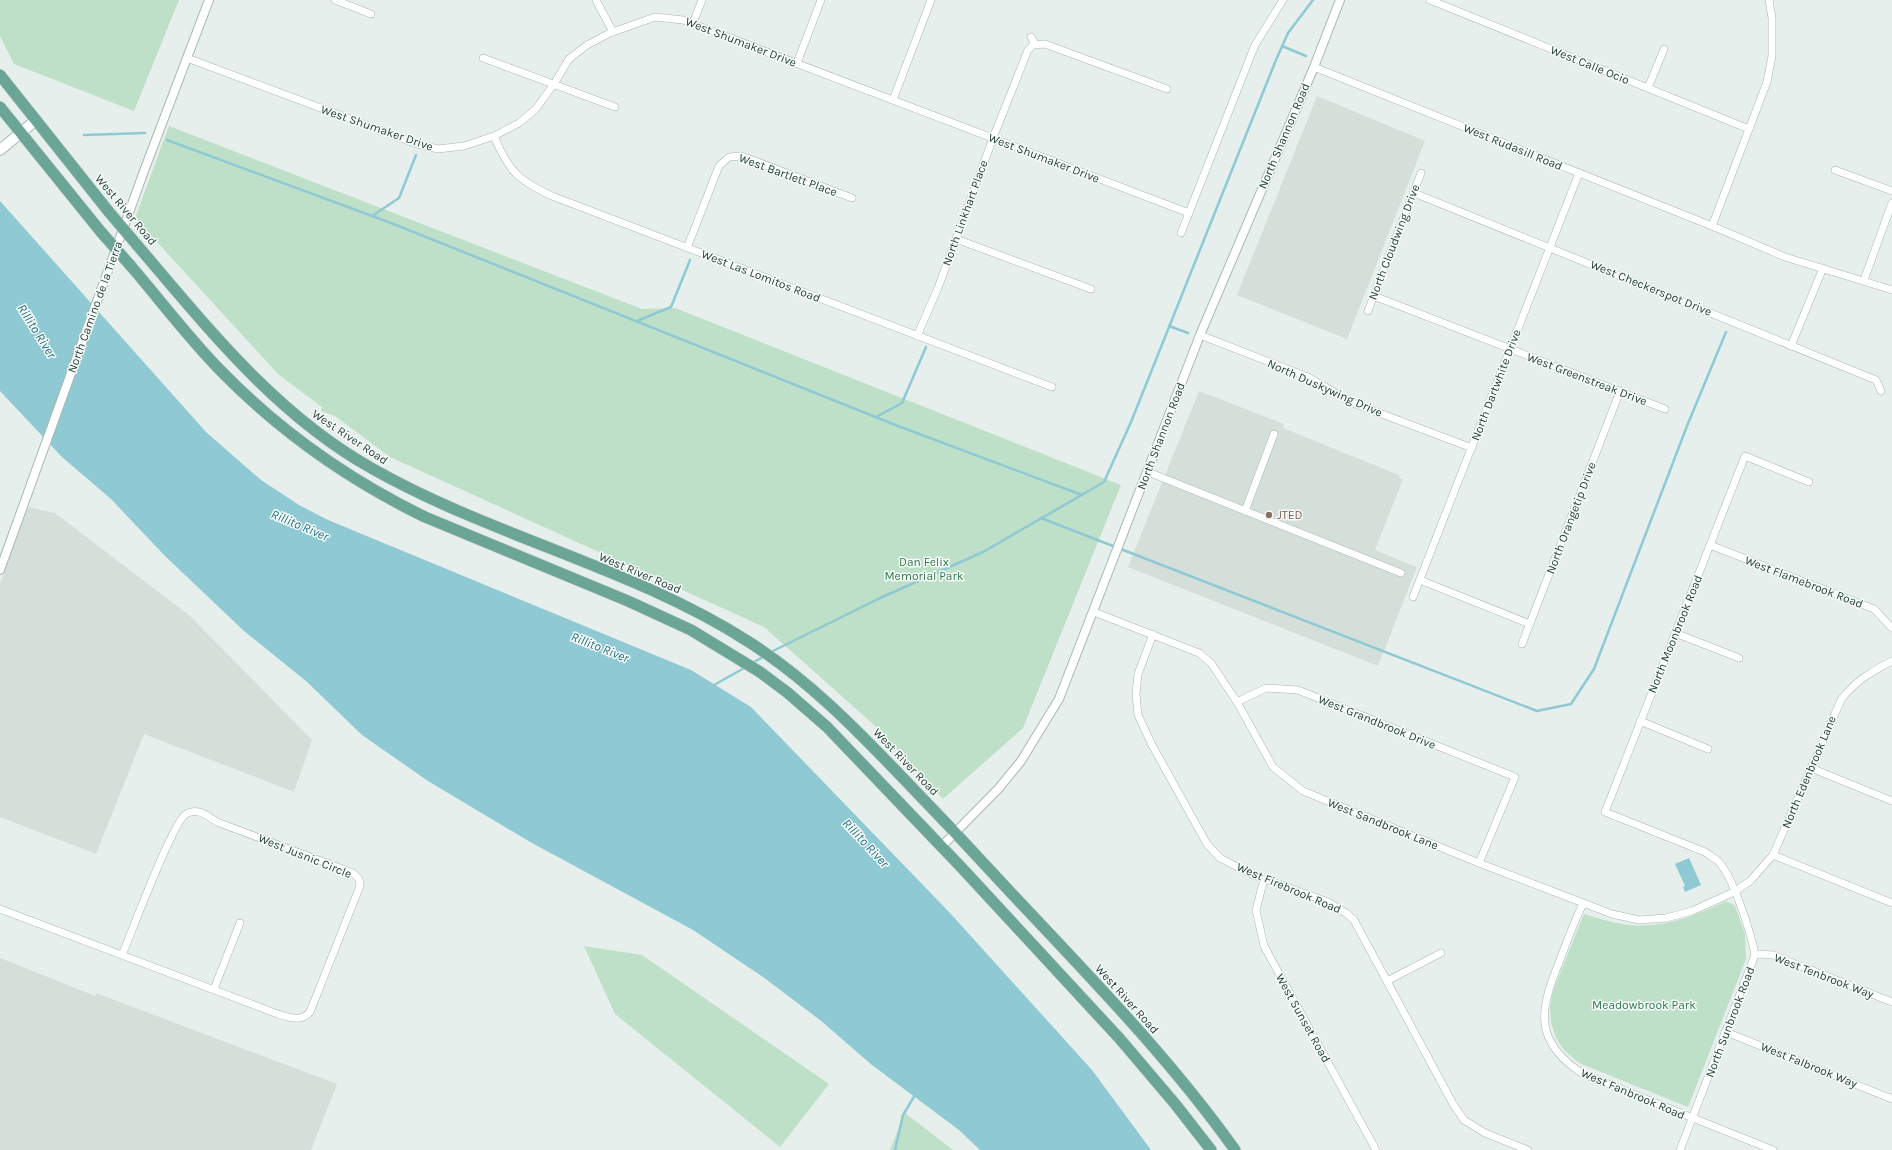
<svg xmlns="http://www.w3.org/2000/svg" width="1892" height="1150" viewBox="0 0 1892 1150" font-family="Karla,sans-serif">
	<rect width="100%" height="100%" fill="#e6efeb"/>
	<g fill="#d4dfda">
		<path d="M 1317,96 L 1425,141 L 1347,339 L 1237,295 Z"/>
		<path d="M 1199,391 L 1284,424 L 1283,428 L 1399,475 L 1399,478 L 1403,479 L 1375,550 L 1417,567 L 1378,666 L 1128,567 Z"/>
		<path d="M 28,507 L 55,513 L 190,616 L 312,740 L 294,792 L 144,734 L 96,854 L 0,817 L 0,584 Z"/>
		<path d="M 0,958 L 95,996 L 96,993 L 337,1084 L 311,1150 L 0,1150 Z"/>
	</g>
	<g fill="#bfe0c8">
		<path d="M 0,0 L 179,0 L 134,111 L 14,64 L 0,36 Z"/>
		<path d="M 169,126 L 642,309 L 675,308 L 1121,485 L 1023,728 L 943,799 L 873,724 L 764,627 L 390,457 L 335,416 L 321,411 L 322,407 L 278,374 L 135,218 Z"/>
		<path d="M 1726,901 L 1735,906 L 1745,934 L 1746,959 L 1688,1107 L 1579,1063 L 1564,1050 L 1556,1038 L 1551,1022 L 1550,1007 L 1553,991 L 1584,914 C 1597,918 1610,922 1622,924 C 1658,930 1694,917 1726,901 Z"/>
		<path d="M 584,946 L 642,955 L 829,1084 L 780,1147 L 615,1014 Z"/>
		<path d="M 905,1113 L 953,1150 L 890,1150 Z"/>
	</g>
	<g fill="#8ec9d4">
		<path d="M 0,201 L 206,432 L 261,480 L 299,505 L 328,520 L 691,670 L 751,707 L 950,913 L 1092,1070 L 1151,1150 L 980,1150 L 959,1130 L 872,1065 L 820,1020 L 763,977 L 693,930 L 532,843 L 428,781 L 362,735 L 306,681 L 244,631 L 165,556 L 111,499 L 62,457 L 0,391 Z"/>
		<path d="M 1689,858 L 1701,885 L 1685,892 L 1683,887 L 1685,886 L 1675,864 Z"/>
	</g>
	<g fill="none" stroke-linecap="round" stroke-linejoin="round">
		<g stroke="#8ec9d4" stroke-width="2.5">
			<path d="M 1282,46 L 1306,56"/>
			<path d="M 84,135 L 145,133"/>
			<path d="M 167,140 L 391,223 L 898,426 L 1082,495"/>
			<path d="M 372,216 L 399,198 L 416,155"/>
			<path d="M 637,321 L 671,307 L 690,260"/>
			<path d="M 1169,326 L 1188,333"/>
			<path d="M 876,417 L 902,403 L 926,347"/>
			<path d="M 1041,518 L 1537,711 L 1571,704 L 1594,669 L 1687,426 L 1726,332"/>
			<path d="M 771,652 L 878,599 L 983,552 L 1104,482 L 1131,422 L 1276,60 L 1288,33 L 1313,0"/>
			<path d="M 752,663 L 765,656"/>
			<path d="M 714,685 L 746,667"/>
			<path d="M 895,1150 L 903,1115 L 915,1095"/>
		</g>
		<defs>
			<g id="minor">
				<path d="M 335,0 L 371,14"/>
				<path d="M 596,0 L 613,32"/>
				<path d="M 1430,0 L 1749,129"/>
				<path d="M 693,23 L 702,0"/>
				<path d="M 1031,37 L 1035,44"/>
				<path d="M 187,58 L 417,144 L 438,149 L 464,146 L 494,136 L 519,123 L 535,110 L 554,84 L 569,59 L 587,45 L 610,33 L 655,17 L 683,20 L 1189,213"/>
				<path d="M 483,58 L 615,107"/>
				<path d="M 797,63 L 821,0"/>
				<path d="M 1314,67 L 1712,226 L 1785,257 L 1892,290"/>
				<path d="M 1648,88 L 1664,49"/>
				<path d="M 893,100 L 931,0"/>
				<path d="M 494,136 C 509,172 518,180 552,196 L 1052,387"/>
				<path d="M 1835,170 L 1892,191"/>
				<path d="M 1414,193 L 1876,380 L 1881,391"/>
				<path d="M 1712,226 L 1767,82 L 1772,56 L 1772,18 L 1769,0"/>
				<path d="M 1181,233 L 1255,45 L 1283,0"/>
				<path d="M 956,239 L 1091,289"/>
				<path d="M 687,248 L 719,166 L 729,157 L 742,156 L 852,198"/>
				<path d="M 1864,280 L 1892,203"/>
				<path d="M 1374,296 L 1665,409"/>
				<path d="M 1368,311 L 1421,173"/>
				<path d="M 1200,335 L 1308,377 L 1353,403 L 1472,448"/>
				<path d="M 917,336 L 938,288 L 993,138 L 1028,50 L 1033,45 L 1045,44 L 1167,89"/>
				<path d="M 1791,346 L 1823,268"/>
				<path d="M 1148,472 L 1401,573"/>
				<path d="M 1245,511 L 1274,434"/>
				<path d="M 1710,545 L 1874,609 L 1892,628"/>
				<path d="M 1420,580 L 1530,624"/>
				<path d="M 1413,597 L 1579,173"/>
				<path d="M 1094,612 L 1199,653 L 1211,663 L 1237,702 L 1273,767 L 1303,791 L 1479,863 L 1612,914 L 1639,920 L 1666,918 L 1692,911 L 1734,892 L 1750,881 L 1773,855 L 1841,700 C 1854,682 1872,671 1892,661"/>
				<path d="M 1675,633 L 1739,658"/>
				<path d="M 1153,634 L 1138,674 L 1136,694 L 1138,715 L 1152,745 L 1207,844 L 1220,858 L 1251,874 L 1328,902 L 1346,913 L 1354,920 L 1453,1104 L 1464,1120 L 1485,1133 L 1528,1150"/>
				<path d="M 1522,644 L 1620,391"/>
				<path d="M 1237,702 L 1266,688 L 1298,690 L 1515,777 L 1479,863"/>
				<path d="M 1640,721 L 1708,749"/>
				<path d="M 1811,768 L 1892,801"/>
				<path d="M 1773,855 L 1892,903"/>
				<path d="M 1264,879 L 1256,910 L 1264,946 L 1376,1150"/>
				<path d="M 1583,904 C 1574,922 1567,941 1560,960 C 1540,1009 1532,1041 1583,1074 L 1773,1150"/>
				<path d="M 0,909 L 275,1013 C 288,1017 300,1023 310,1012 L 360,886 L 359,879 L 353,873 L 217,822 C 208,816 197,807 186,814 C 173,821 131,934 122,955"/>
				<path d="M 1755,955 L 1760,954 L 1773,955 L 1892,1002"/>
				<path d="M 1387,981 L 1441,953"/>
				<path d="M 214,989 L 240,923"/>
				<path d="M 1726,1032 L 1892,1099"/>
				<path d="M 1680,1150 L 1755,955 C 1751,933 1733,876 1718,861 C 1714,858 1709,855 1705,852 L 1605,812 L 1745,456 L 1809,482"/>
			</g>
			<g id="tertiary">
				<path d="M 0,570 L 144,171 L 209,0"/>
				<path d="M 942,846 L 999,788 L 1021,761 L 1059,699 L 1200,335 L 1314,67 L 1340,0"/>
			</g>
			<path id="secondary" d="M 0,150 L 36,120"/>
			<g id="primary">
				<path d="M 0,75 L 109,212"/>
				<path d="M 0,107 L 101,232"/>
				<path d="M 137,245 C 208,328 276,415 373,469 C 493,537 632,567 749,642 C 807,679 854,727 901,776 C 935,811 968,846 1001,882 C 1081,968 1166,1053 1235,1150"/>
				<path d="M 130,265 C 161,301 190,340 223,373 C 283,434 349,480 425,517 L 628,601 L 691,630 L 760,672 L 788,693 L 827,727 L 961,867 L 1120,1039 L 1176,1105 L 1211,1150"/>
			</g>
		</defs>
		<use href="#minor" stroke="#a8b8b2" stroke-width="8"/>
		<use href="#tertiary" stroke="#a8b8b2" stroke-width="10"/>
		<use href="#secondary" stroke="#a4bbb3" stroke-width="12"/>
		<use href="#primary" stroke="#c2cac8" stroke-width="12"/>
		<use href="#minor" stroke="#fff" stroke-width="7"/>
		<use href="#tertiary" stroke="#fff" stroke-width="8"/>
		<use href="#secondary" stroke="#fff" stroke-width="10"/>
		<use href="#primary" stroke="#6aa596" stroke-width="11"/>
		<defs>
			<g id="primary-bridge">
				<path d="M 109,212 L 137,245"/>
				<path d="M 101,232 L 130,265"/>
			</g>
		</defs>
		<use href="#primary-bridge" stroke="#c2cac8" stroke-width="12" stroke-linecap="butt"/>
		<use href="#primary-bridge" stroke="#6aa596" stroke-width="11"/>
	</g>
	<circle fill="#8d6e63" stroke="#f7fbf9" stroke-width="1.5" cx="1269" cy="515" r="4"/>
	<g text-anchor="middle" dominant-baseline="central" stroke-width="3" stroke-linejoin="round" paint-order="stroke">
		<g font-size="12" fill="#24423a" stroke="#f7fbf9">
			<text transform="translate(741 42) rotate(21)">West Shumaker Drive</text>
			<text transform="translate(1590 65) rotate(22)">West Calle Ocio</text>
			<text transform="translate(377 128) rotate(19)">West Shumaker Drive</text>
			<text transform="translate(1284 136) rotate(-67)">North Shannon Road</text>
			<text transform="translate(1513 147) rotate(22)">West Rudasill Road</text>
			<text transform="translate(1044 158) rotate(21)">West Shumaker Drive</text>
			<text transform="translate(788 175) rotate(20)">West Bartlett Place</text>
			<text transform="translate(126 210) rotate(50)">West River Road</text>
			<text transform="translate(965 213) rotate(-70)">North Linkhart Place</text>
			<text transform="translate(1394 242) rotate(-69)">North Cloudwing Drive</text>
			<text transform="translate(761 276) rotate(21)">West Las Lomitos Road</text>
			<text transform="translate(1651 288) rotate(22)">West Checkerspot Drive</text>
			<text transform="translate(95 307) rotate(-70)">North Camino de la Tierra</text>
			<text transform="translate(1587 379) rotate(21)">West Greenstreak Drive</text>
			<text transform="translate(1496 385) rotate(-69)">North Dartwhite Drive</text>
			<text transform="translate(1325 388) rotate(24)">North Duskywing Drive</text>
			<text transform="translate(1161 436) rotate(-69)">North Shannon Road</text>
			<text transform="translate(350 437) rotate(34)">West River Road</text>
			<text transform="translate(1571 518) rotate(-69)">North Orangetip Drive</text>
			<text transform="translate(640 573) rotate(23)">West River Road</text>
			<text transform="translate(1804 582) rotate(21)">West Flamebrook Road</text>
			<text transform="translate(1675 634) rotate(-68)">North Moonbrook Road</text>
			<text transform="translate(1377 722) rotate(22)">West Grandbrook Drive</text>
			<text transform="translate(906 762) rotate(46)">West River Road</text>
			<text transform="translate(1809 772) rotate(-67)">North Edenbrook Lane</text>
			<text transform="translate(1383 824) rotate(22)">West Sandbrook Lane</text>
			<text transform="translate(305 856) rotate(22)">West Jusnic Circle</text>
			<text transform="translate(1289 888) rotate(23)">West Firebrook Road</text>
			<text transform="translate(1824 976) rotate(21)">West Tenbrook Way</text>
			<text transform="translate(1127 999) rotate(48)">West River Road</text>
			<text transform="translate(1303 1018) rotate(61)">West Sunset Road</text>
			<text transform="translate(1730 1022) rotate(-69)">North Sunbrook Road</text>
			<text transform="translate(1809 1065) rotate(22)">West Falbrook Way</text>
			<text transform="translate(1633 1094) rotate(23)">West Fanbrook Road</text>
		</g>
		<g font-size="12" fill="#785e54" stroke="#f7fbf9" text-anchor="start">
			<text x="1277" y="515">JTED</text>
		</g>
		<g font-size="12" fill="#2d7a4b" stroke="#f7fbf9">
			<text x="924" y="562">Dan Felix<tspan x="924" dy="14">Memorial Park</tspan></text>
			<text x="1644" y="1005">Meadowbrook Park</text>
		</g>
		<g font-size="13" font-style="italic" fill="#1c6f80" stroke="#f7fbf9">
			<text transform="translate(37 331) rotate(58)">Rillito River</text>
			<text transform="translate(300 525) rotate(23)">Rillito River</text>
			<text transform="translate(600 647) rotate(22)">Rillito River</text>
			<text transform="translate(866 843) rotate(47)">Rillito River</text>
		</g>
	</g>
</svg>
